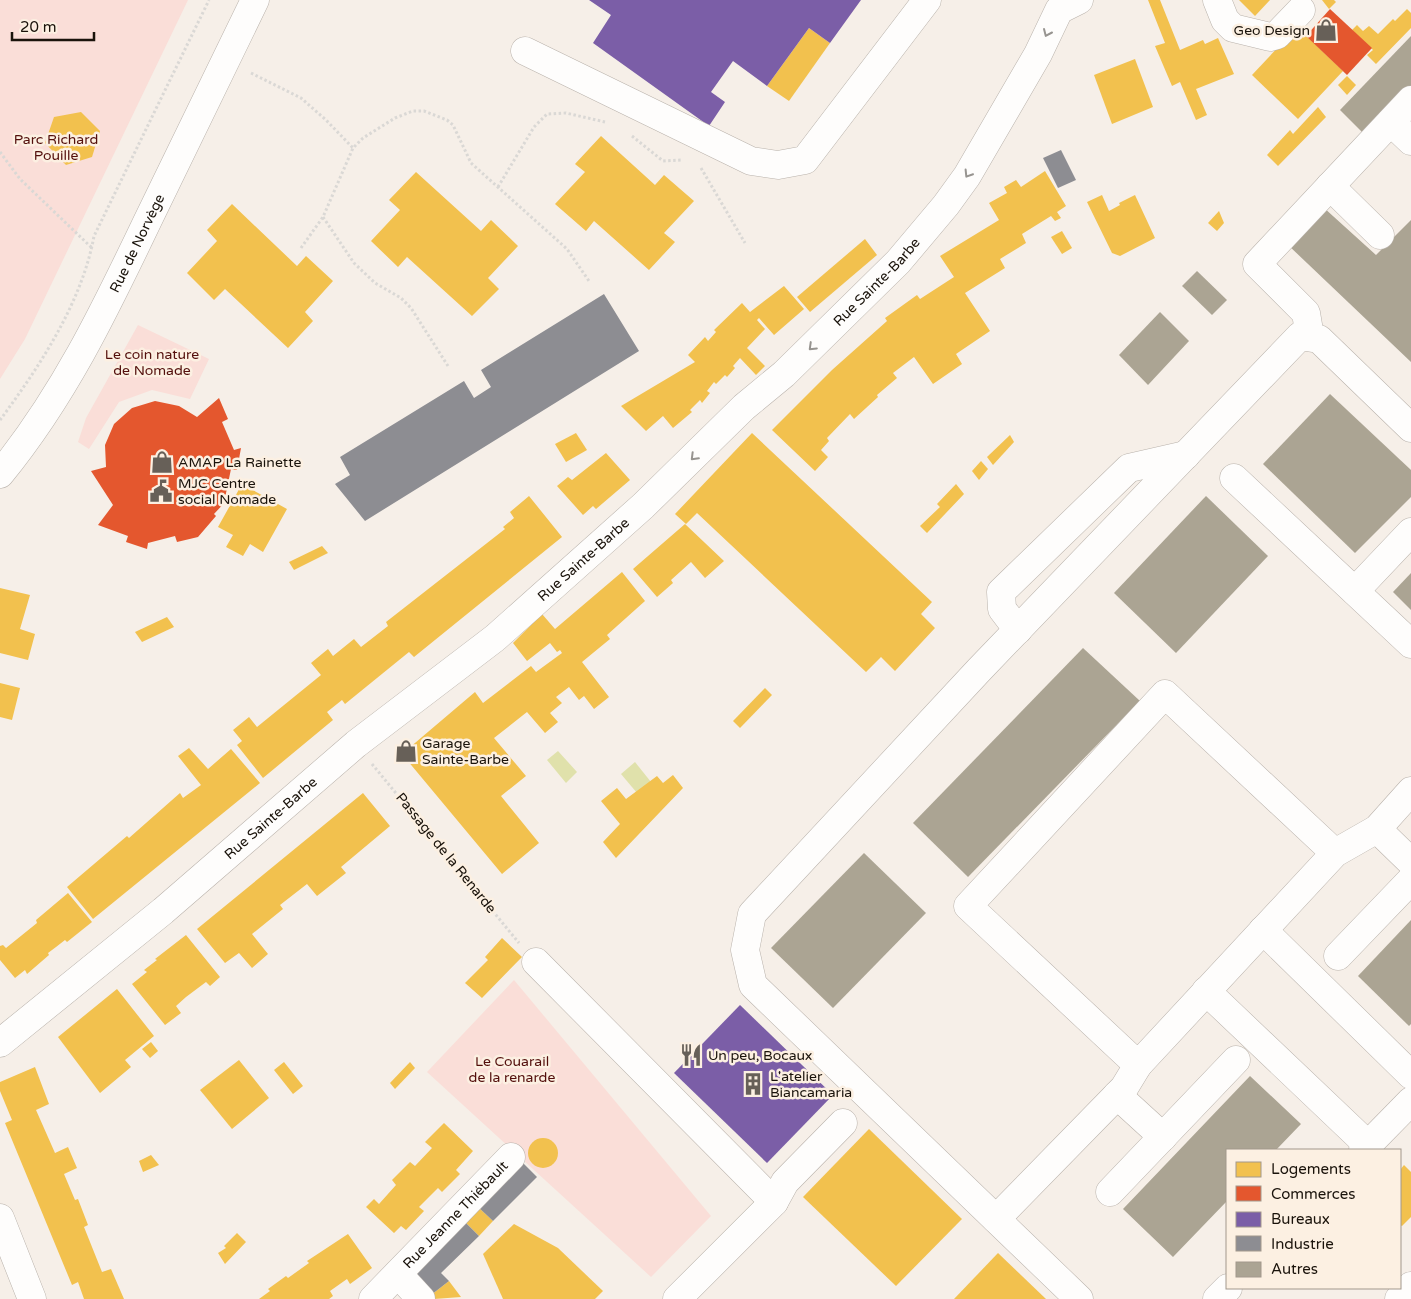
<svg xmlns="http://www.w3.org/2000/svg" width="1411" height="1299" viewBox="0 0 1411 1299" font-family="'Varela Round',sans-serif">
	<rect width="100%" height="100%" fill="#f6efe8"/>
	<g fill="#faded8">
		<path d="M 0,0 L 188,0 L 25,339 L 0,379 Z"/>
		<path d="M 138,325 L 209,359 L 190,399 L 152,390 L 119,402 L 89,449 L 78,442 L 86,418 Z"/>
		<path d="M 514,980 L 711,1216 L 651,1277 L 427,1072 Z"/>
	</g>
	<g fill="#e0e1ab">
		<path d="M 558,751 L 577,772 L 566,783 L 547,760 Z"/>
		<path d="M 635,762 L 651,782 L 637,793 L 621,774 Z"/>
	</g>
	<g fill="#f2c14e">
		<path d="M 1148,0 L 1160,0 L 1180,50 L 1203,40 L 1205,44 L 1218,38 L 1234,74 L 1196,89 L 1207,115 L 1196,120 L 1180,82 L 1172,86 L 1155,46 L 1165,43 Z"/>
		<path d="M 1239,0 L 1270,0 L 1255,16 Z"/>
		<path d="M 1322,0 L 1334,0 L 1336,2 L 1329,9 Z"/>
		<path d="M 1407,9 L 1411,13 L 1411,28 L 1376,64 L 1367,55 L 1373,50 L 1352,30 L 1357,25 L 1363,31 L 1369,26 L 1378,34 L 1393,19 L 1395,21 Z"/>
		<path d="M 1297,27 L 1343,71 L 1298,119 L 1252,75 Z"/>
		<path d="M 809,28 L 830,43 L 789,101 L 767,86 Z"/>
		<path d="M 1135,59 L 1153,107 L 1112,124 L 1094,75 Z"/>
		<path d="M 1347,76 L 1356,85 L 1347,95 L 1338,85 Z"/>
		<path d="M 1318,107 L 1326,117 L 1278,166 L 1267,155 L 1290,130 L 1293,134 Z"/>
		<path d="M 81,112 L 100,131 L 92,157 L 66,165 L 45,143 L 54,117 Z"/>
		<path d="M 601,136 L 655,185 L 664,175 L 694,201 L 664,233 L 675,242 L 649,270 L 594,221 L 586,231 L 555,204 L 585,172 L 575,164 Z"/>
		<path d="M 1045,171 L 1066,206 L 1057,212 L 1061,218 L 1055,221 L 1051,216 L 1022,234 L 1026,243 L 1000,259 L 1005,268 L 965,293 L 990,331 L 956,354 L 962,364 L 933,384 L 914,357 L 893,373 L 897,378 L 877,395 L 878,397 L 854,419 L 850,414 L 827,438 L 829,441 L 821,450 L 828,457 L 815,471 L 772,430 L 832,370 L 887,321 L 885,318 L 917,295 L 920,299 L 954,277 L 940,256 L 999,220 L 989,203 L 1007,193 L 1004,187 L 1016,180 L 1021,187 Z"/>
		<path d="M 416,172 L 481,231 L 491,220 L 518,246 L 488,278 L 499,289 L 472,316 L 407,257 L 398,267 L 371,241 L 400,210 L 389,200 Z"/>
		<path d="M 1102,195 L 1109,211 L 1120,205 L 1119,203 L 1135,195 L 1155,238 L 1120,256 L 1112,253 L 1087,202 Z"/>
		<path d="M 232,204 L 297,266 L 306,256 L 333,281 L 305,312 L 313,321 L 288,348 L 225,289 L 214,300 L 187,273 L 217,241 L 207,230 Z"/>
		<path d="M 1219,211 L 1224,223 L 1217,231 L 1208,223 Z"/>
		<path d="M 1062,231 L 1072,248 L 1062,254 L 1051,237 Z"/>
		<path d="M 865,239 L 877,255 L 810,312 L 797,297 Z"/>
		<path d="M 784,286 L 804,309 L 774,335 L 759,318 L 757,320 L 765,329 L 747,348 L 765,366 L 756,375 L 740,358 L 733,366 L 735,368 L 727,377 L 725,375 L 716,384 L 714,382 L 707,391 L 710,393 L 702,403 L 700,400 L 690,410 L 692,412 L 673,428 L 663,416 L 646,431 L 621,406 L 695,362 L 688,355 L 705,337 L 708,341 L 716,332 L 714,330 L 742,303 L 750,312 Z"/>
		<path d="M 576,433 L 587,450 L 566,462 L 555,444 Z"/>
		<path d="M 752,433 L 932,602 L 921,614 L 935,628 L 895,671 L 881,657 L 866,672 L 697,513 L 686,524 L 675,514 Z"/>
		<path d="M 1010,435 L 1014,442 L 993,465 L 987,457 Z"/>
		<path d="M 606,453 L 630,480 L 596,509 L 593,506 L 583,515 L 557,486 L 568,477 L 572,480 Z"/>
		<path d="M 981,461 L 988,469 L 979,480 L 972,471 Z"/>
		<path d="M 242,484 L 287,509 L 263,552 L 250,544 L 243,556 L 226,547 L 233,535 L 218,527 Z"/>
		<path d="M 956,484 L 964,494 L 927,533 L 920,526 L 940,507 L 937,504 Z"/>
		<path d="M 529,496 L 562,537 L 414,657 L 409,652 L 345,704 L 342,700 L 327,712 L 333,720 L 263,778 L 237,745 L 242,741 L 233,730 L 249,717 L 257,727 L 321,675 L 311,663 L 328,649 L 333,656 L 354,639 L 361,647 L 388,626 L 386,622 L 505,529 L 503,527 L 514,518 L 510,512 Z"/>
		<path d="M 685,524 L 724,561 L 705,578 L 691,562 L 671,580 L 673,583 L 657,597 L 633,569 Z"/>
		<path d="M 322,546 L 328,553 L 294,570 L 289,562 Z"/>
		<path d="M 622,572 L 645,601 L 607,635 L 610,639 L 582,662 L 609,697 L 594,709 L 584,696 L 579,700 L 569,687 L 556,697 L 562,703 L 550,713 L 558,722 L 545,733 L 527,712 L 494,738 L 526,776 L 501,796 L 539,843 L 502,874 L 402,754 L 475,692 L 483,703 L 531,666 L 536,672 L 562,653 L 560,650 L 557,652 L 550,643 L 527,661 L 513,643 L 542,614 L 555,629 Z"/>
		<path d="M 0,588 L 30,595 L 20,629 L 35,634 L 28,660 L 0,653 Z"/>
		<path d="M 167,617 L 174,627 L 142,642 L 135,632 Z"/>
		<path d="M 0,683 L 20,688 L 12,720 L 0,717 Z"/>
		<path d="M 765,688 L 772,695 L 740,728 L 733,721 Z"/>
		<path d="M 189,748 L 208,769 L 231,749 L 260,783 L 93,919 L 67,887 L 127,836 L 129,838 L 180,793 L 183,798 L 201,785 L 178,756 Z"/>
		<path d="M 673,775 L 683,788 L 616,858 L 603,842 L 620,824 L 601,801 L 617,788 L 626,799 L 657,776 L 663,783 Z"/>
		<path d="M 363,793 L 390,826 L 341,867 L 346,873 L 317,896 L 307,884 L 280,905 L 283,909 L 252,934 L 268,954 L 252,968 L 239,953 L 225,963 L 197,929 Z"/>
		<path d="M 68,893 L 92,922 L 67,942 L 65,940 L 56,947 L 48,953 L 49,955 L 27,974 L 25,970 L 15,978 L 0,960 L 0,946 L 3,945 L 6,948 L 37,923 L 36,920 Z"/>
		<path d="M 186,935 L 220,977 L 210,986 L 206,982 L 186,997 L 176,1006 L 181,1013 L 165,1025 L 132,984 L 147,972 L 144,970 L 157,960 L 155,959 Z"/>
		<path d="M 502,938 L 522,957 L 482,998 L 465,983 L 488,960 L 485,957 Z"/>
		<path d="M 117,989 L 154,1036 L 125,1060 L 131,1067 L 100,1093 L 58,1037 Z"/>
		<path d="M 151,1042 L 158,1051 L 150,1058 L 142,1049 Z"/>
		<path d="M 239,1060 L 269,1098 L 232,1129 L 200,1090 Z"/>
		<path d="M 284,1062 L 303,1086 L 293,1094 L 274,1070 Z"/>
		<path d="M 410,1062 L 415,1068 L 395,1089 L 390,1083 Z"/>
		<path d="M 35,1067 L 49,1104 L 36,1110 L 55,1153 L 68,1147 L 77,1168 L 64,1174 L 75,1200 L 78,1199 L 88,1225 L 84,1227 L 102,1272 L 111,1269 L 124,1299 L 84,1299 L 78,1282 L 72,1285 L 5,1123 L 12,1120 L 0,1091 L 0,1082 Z"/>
		<path d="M 444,1123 L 473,1151 L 456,1170 L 460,1174 L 442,1192 L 438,1188 L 419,1207 L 424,1211 L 406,1230 L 401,1226 L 394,1233 L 366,1207 L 374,1199 L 379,1204 L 396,1185 L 392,1180 L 410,1162 L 415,1166 L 432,1148 L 425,1142 Z"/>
		<path d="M 869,1129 L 962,1219 L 896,1286 L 803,1197 Z"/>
		<circle cx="543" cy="1153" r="15"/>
		<path d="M 151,1155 L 159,1165 L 143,1172 L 139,1161 Z"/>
		<path d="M 1404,1165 L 1411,1172 L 1411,1217 L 1402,1226 L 1400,1225 L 1400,1170 Z"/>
		<path d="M 477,1206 L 493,1221 L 479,1236 L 463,1220 Z"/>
		<path d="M 514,1224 L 558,1248 L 603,1291 L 595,1299 L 503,1299 L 483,1254 Z"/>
		<path d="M 237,1233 L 246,1242 L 225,1264 L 218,1253 L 226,1248 L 224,1246 Z"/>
		<path d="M 348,1234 L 372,1268 L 350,1284 L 347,1279 L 330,1291 L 333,1296 L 329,1299 L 259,1299 L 270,1291 L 268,1289 L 286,1276 L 288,1278 L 309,1263 L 307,1261 Z"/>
		<path d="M 998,1253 L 1046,1299 L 954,1299 Z"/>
		<path d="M 449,1281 L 461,1297 L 434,1299 L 431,1295 Z"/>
	</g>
	<g fill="#e4572e">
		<path d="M 1330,9 L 1372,48 L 1347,75 L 1306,36 Z"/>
		<path d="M 219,398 L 228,419 L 222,422 L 234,450 L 241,448 L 237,470 L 231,469 L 225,498 L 228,499 L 214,514 L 216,516 L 198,537 L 177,542 L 175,536 L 148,543 L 147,549 L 126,542 L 128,536 L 98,525 L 113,505 L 91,471 L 106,467 L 105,445 L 114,424 L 132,408 L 155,401 L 179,406 L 197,417 Z"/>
	</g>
	<g fill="#7b5ea7">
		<path d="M 589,0 L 861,0 L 830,43 L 809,28 L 767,86 L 733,61 L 711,92 L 725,102 L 709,126 L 593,43 L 611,15 Z"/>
		<path d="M 740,1005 L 833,1095 L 767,1163 L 674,1073 Z"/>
	</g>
	<g fill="#8d8d92">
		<path d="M 1061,150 L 1076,180 L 1058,188 L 1043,158 Z"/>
		<path d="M 604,294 L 639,351 L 365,521 L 335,484 L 350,475 L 340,457 L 464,381 L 474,398 L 491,387 L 481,370 Z"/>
		<path d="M 521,1161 L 537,1177 L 493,1221 L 477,1206 Z"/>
		<path d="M 463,1220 L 479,1236 L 441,1273 L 449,1281 L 431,1295 L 413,1272 Z"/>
	</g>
	<g fill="#aba493">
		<path d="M 1411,36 L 1411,87 L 1365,135 L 1340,110 Z"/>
		<path d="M 1323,207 L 1376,255 L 1411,220 L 1411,362 L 1287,244 Z"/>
		<path d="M 1197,271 L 1227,300 L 1212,315 L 1182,286 Z"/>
		<path d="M 1160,312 L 1189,341 L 1148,385 L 1119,355 Z"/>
		<path d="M 1330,394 L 1411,470 L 1411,497 L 1355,553 L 1263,464 Z"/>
		<path d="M 1206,496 L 1268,556 L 1176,653 L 1114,593 Z"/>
		<path d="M 1411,573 L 1411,610 L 1393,592 Z"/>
		<path d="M 1083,648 L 1140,701 L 968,877 L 913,823 Z"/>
		<path d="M 864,853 L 926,913 L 833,1008 L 771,948 Z"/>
		<path d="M 1411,920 L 1411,1024 L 1409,1026 L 1358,976 Z"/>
		<path d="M 1250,1076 L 1301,1124 L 1276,1150 L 1227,1150 L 1227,1201 L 1173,1257 L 1123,1209 Z"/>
	</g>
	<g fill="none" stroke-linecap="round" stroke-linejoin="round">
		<defs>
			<g id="minor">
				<path d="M 1217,0 L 1225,20 L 1233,28 L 1270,37 L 1277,35 L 1301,10"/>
				<path d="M 525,51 L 751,161 L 778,165 L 805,160 L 927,0"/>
				<path d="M 1391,122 L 1411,141"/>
				<path d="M 1330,186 L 1380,235"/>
				<path d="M 1310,337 L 1306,313 L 1257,264 L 1411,100"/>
				<path id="s1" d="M 0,474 C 63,397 104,312 147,222 C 183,148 219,74 255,0"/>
				<path d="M 1234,478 L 1411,644"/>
				<path d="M 1355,591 L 1411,532"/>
				<path d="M 1018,630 L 1002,609 L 1001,592 L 1129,468 L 1186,455"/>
				<path d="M 1377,829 L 1411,862"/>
				<path d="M 1335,853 L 1165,694 L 968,906 L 1138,1065 L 1335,853 L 1377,829 L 1411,791"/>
				<path d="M 1263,930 L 1411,1075"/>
				<path d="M 1338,956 L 1411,880"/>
				<path d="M 536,962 L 774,1202"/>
				<path d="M 1206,991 L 1368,1145"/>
				<path id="s2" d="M 0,1043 L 163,911 L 356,744 L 495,638 L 643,506 L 744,407 L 784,374 L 898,262 L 946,205 L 967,176 L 1038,54 L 1059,10 L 1079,0"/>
				<path d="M 1117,1095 L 1163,1137"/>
				<path d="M 1363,1150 L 1411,1101"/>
				<path d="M 1110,1192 L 1236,1060"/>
				<path d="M 0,1218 L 32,1299"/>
				<path d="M 996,1219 L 1124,1088 L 1138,1065"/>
				<path d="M 398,1274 L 421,1299"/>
				<path id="s3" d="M 373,1299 L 511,1157"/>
				<path d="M 677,1299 L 774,1202 L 785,1182 L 843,1123"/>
				<path d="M 1079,1299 L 753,985 L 745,950 L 752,914 L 979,670 L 1300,336 L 1319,339 L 1411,428"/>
				<path d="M 1217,1299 L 1228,1288"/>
				<path d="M 1399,1299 L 1411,1286"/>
			</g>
		</defs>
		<use href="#minor" stroke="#b9b2ab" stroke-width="29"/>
		<g stroke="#dad8d5" stroke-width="3" stroke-dasharray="2.5 2.5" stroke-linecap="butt">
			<path d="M 251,73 L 301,98 L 326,120 L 353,148"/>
			<path d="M 632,136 L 663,161 L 682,160"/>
			<path d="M 0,152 L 20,179 L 92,248"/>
			<path d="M 701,168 L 745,243"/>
			<path d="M 498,187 L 534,127 L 547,114 L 566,113 L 605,122"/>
			<path d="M 323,217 L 354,263 L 375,283 L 401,298 L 411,308 L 448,366"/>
			<path d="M 301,248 L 323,217 L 353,148 L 363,138 L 395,118 L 413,111 L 424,111 L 447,120 L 453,125 L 471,163 L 567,249 L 589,281"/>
			<path d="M 0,420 C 40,366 82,302 94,236 L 209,0"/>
			<path d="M 372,764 L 519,943"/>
		</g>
		<use href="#minor" stroke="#fefdfc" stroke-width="28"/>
	</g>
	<defs><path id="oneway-chevron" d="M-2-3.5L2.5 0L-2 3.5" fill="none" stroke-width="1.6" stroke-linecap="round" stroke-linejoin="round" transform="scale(1.25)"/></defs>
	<g stroke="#979490">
		<use href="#oneway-chevron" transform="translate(1047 33) rotate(114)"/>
		<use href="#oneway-chevron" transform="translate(968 174) rotate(122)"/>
		<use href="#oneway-chevron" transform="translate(812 347) rotate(136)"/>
		<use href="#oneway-chevron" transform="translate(694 457) rotate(135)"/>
	</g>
	<defs>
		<symbol id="shop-bare" viewBox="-9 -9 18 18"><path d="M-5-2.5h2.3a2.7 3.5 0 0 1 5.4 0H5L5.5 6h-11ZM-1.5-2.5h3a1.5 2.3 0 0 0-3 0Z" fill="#676058" stroke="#fcf0e2" stroke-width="2.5" paint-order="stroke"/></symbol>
		<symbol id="civic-bare" viewBox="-9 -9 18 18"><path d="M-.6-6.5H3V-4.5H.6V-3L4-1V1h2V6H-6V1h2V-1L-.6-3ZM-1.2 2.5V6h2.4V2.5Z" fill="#676058" stroke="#fcf0e2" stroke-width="2.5" paint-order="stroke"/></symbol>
		<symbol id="restaurant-bare" viewBox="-9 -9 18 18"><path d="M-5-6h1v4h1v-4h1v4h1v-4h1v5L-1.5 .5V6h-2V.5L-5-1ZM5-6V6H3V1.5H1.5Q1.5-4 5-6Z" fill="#676058" stroke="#fcf0e2" stroke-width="2.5" paint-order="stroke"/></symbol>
		<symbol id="building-bare" viewBox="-9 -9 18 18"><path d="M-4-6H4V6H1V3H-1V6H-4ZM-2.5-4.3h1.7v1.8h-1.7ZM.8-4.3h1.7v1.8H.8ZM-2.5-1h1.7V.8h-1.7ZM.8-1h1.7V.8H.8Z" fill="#676058" stroke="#fcf0e2" stroke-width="2.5" paint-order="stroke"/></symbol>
	</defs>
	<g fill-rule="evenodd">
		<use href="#shop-bare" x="1310" y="14" width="32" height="32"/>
		<use href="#shop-bare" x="146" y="446" width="32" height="32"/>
		<use href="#civic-bare" x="145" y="475" width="32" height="32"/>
		<use href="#shop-bare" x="390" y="735" width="32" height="32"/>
		<use href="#restaurant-bare" x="675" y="1039" width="32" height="32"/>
		<use href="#building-bare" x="737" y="1068" width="32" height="32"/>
	</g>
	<g text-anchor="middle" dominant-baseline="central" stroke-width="5" stroke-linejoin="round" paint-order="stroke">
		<g font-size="14" fill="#1a130b" stroke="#fcf0e2" text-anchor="start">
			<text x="1310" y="30" text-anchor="end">Geo Design</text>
			<text x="178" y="462">AMAP La Rainette</text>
			<text x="178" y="483">MJC Centre<tspan x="178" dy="16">social Nomade</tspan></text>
			<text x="422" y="743">Garage<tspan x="422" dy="16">Sainte-Barbe</tspan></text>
			<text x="708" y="1055">Un peu, Bocaux</text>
			<text x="770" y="1076">L'atelier<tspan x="770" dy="16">Biancamaria</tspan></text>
		</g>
		<g font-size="14" fill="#530f0c" stroke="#fcf0e2">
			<text x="56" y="139">Parc Richard<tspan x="56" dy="16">Pouille</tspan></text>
			<text x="152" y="354">Le coin nature<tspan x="152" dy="16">de Nomade</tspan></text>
			<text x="512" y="1061">Le Couarail<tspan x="512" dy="16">de la renarde</tspan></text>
		</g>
		<g font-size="14" fill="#1a130b" stroke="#fcf0e2">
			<text stroke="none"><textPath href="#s1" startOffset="269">Rue de Norvège</textPath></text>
			<text stroke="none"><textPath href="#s2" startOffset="1162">Rue Sainte-Barbe</textPath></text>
			<text stroke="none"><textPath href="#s2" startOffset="758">Rue Sainte-Barbe</textPath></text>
			<text stroke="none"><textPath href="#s2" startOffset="352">Rue Sainte-Barbe</textPath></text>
			<text transform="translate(446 853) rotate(51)">Passage de la Renarde</text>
			<text stroke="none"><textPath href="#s3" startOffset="118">Rue Jeanne Thiébault</textPath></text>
		</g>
	</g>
	<rect x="1226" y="1149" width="175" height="140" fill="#fcf0e2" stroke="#a2988c"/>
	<rect x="1236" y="1162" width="25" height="15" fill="#f2c14e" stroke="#a2988c"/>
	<text x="1271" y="1174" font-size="15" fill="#1a130b">Logements</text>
	<rect x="1236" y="1186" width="25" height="15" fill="#e4572e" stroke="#a2988c"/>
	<text x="1271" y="1199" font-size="15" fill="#1a130b">Commerces</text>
	<rect x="1236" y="1212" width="25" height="15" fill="#7b5ea7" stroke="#a2988c"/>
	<text x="1271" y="1224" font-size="15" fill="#1a130b">Bureaux</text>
	<rect x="1236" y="1236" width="25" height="15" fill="#8d8d92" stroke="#a2988c"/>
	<text x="1271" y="1249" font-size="15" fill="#1a130b">Industrie</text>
	<rect x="1236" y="1262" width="25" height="15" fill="#aba493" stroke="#a2988c"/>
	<text x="1271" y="1274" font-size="15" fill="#1a130b">Autres</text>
	<path d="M12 32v8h82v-8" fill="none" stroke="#1a130b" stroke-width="2.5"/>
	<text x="20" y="32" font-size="15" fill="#1a130b" stroke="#fcf0e2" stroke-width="4" paint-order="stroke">20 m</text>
</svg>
